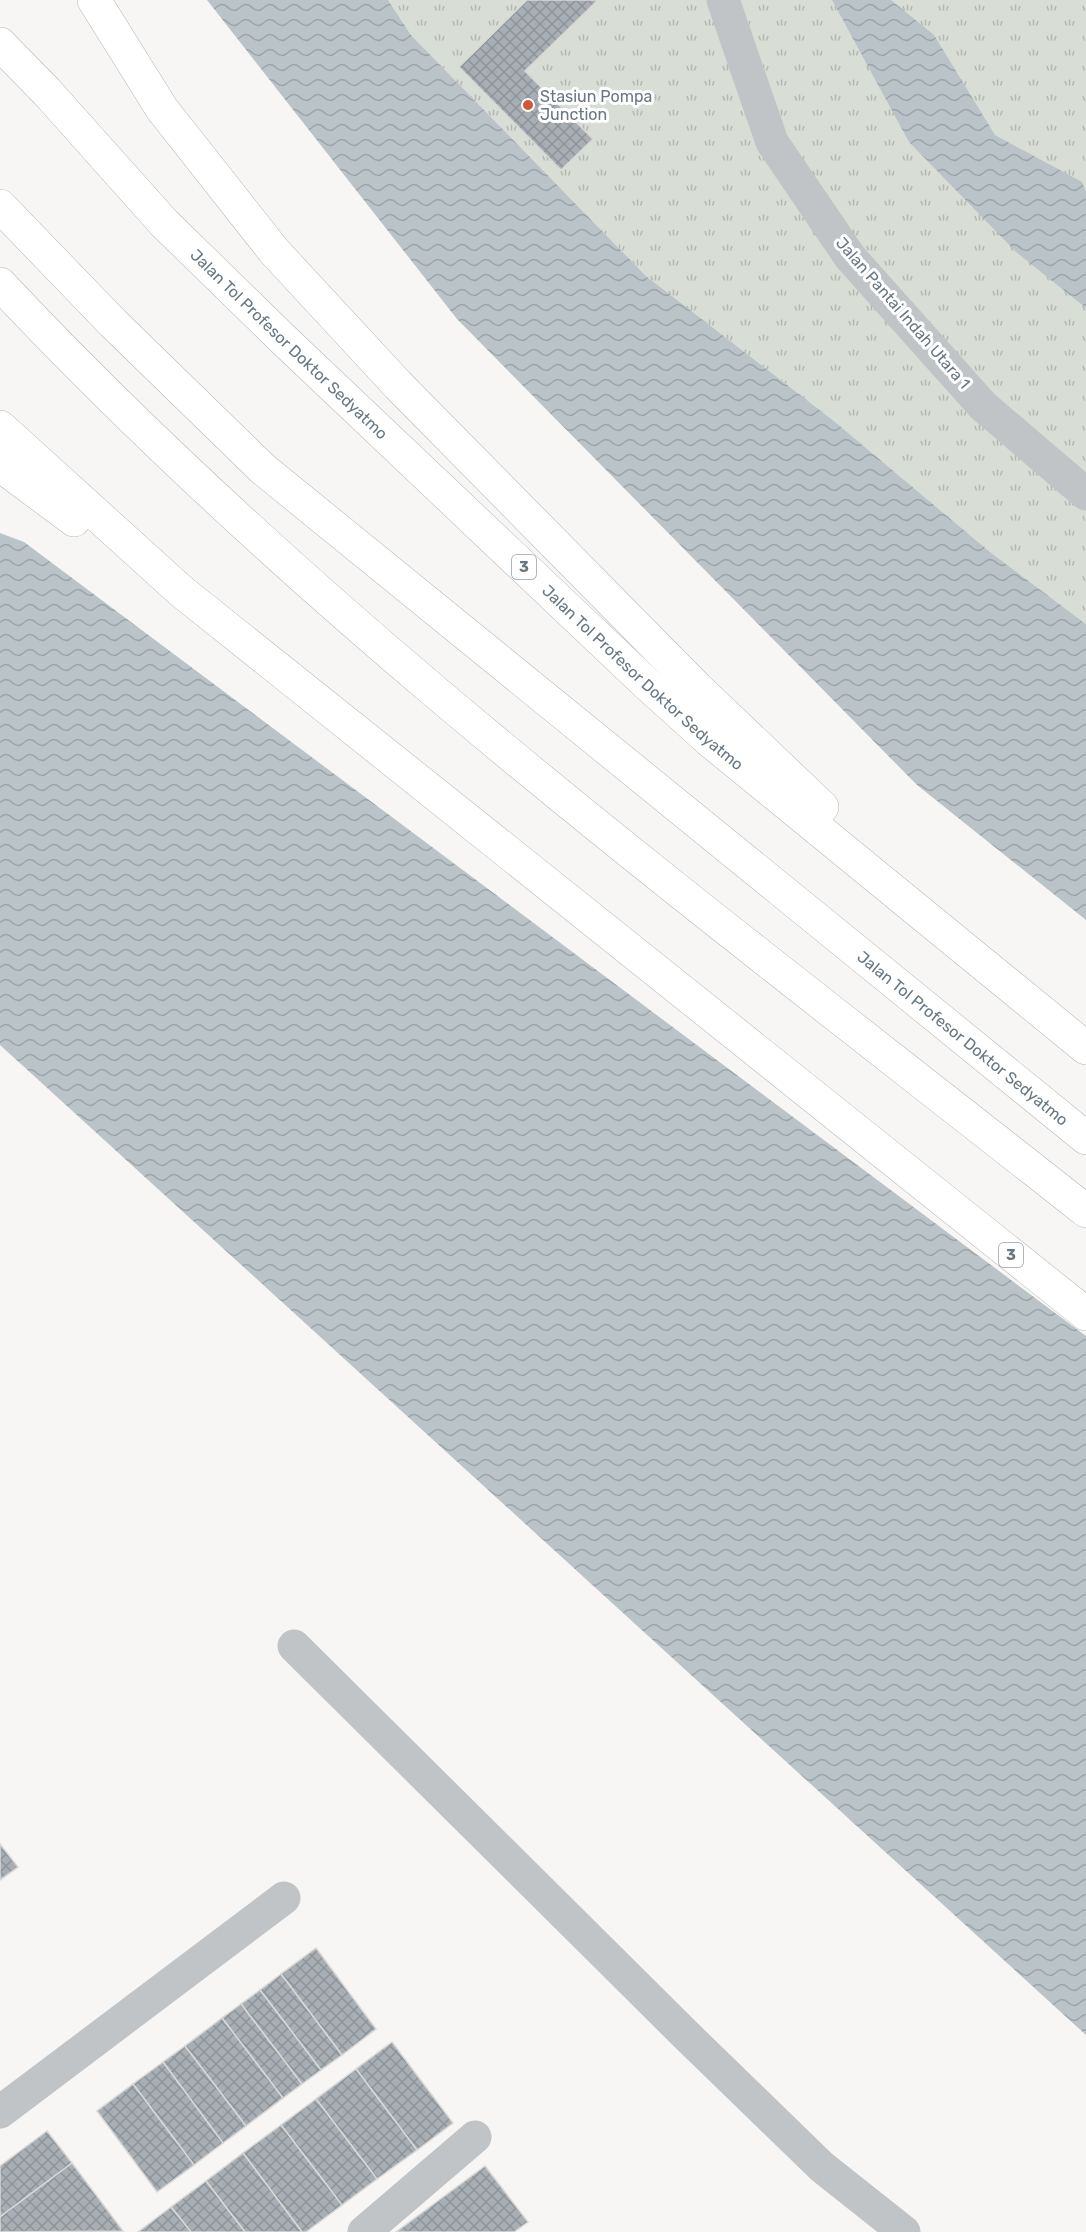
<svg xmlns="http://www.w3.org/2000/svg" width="1086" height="2232" viewBox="0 0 1086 2232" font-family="Rubik,sans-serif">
	<defs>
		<pattern id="grass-tufts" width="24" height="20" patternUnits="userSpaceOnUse" patternTransform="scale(1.5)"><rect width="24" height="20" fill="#d8ddd5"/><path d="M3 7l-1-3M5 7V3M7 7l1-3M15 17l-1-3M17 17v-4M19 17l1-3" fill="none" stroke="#b3b8b2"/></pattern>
		<pattern id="water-waves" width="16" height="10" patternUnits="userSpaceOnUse" patternTransform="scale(1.5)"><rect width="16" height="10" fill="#bac4c8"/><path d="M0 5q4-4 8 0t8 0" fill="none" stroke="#9ba4a8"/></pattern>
		<pattern id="building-cross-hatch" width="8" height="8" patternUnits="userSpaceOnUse" patternTransform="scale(1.5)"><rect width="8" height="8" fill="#a8afb4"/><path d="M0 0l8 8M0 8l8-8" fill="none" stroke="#8d9398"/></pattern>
	</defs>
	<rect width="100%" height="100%" fill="#f7f6f4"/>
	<path fill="url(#grass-tufts)" d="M 388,0 L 1086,0 L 1086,624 L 990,552 L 834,421 L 646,276 L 411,35 Z"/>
	<g fill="url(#water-waves)">
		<path d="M 207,0 L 388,0 L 411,35 L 646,276 L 834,421 L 990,552 L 1086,624 L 1086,920 L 917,785 L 457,319 Z"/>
		<path d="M 832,0 L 891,0 L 934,35 L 995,135 L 1082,182 L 1086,192 L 1086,308 L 1016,252 L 909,142 Z"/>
		<path d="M 0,533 L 24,542 L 1086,1336 L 1086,2035 L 0,1045 Z"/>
	</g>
	<g fill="url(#building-cross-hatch)" stroke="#d8d8d6" stroke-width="1.5">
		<path d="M 527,0 L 598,0 L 525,71 L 593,139 L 561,170 L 459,67 Z"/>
		<path d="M 0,1844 L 18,1867 L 0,1880 Z"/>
		<path d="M 316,1948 L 376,2029 L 342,2055 L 281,1974 Z"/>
		<path d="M 281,1974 L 342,2055 L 321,2070 L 260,1990 Z"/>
		<path d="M 260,1990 L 321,2070 L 302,2084 L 241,2004 Z"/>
		<path d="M 241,2004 L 302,2084 L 283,2098 L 222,2018 Z"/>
		<path d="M 222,2018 L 283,2098 L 246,2126 L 185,2046 Z"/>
		<path d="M 392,2042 L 453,2123 L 417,2150 L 356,2069 Z"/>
		<path d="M 185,2046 L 246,2126 L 223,2143 L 163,2062 Z"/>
		<path d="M 163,2062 L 223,2143 L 194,2165 L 133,2084 Z"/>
		<path d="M 356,2069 L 417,2150 L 377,2179 L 316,2099 Z"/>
		<path d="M 133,2084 L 194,2165 L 157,2192 L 97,2111 Z"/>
		<path d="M 316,2099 L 377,2179 L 342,2205 L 281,2125 Z"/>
		<path d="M 281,2125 L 342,2205 L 306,2232 L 302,2232 L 243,2153 Z"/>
		<path d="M 47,2131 L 72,2163 L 0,2217 L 0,2166 Z"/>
		<path d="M 243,2153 L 302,2232 L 245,2232 L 206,2181 Z"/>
		<path d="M 72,2163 L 123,2231 L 0,2232 L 0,2217 Z"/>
		<path d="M 485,2166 L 528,2222 L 514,2232 L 396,2232 Z"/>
		<path d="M 206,2181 L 245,2232 L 191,2232 L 171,2207 Z"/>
		<path d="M 171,2207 L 191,2232 L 138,2232 Z"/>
	</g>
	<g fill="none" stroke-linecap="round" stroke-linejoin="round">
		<defs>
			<g id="highway">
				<path d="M 94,0 L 162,109 L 274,251 L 398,385 L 697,688 L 822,807"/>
				<path id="s1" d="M 0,44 L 47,92 L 164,223 L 286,342 L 647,684 L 709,740 L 1086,1048"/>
				<path id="s2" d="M 0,206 L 113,323 L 263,469 L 1086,1138"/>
				<path d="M 0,284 C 327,632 713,916 1086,1211"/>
				<path d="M 0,427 L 181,591 L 1086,1314"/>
				<path d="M 0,465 L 74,520"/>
			</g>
		</defs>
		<use href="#highway" stroke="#b3b7b9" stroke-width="34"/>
		<g stroke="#c0c4c7" stroke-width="33">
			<path d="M 723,0 L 772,142 L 850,257 L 983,406 L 1086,494"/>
			<path d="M 294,1646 L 686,2035 L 822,2167 L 904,2232"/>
			<path d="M 0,2112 L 284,1898"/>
			<path d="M 364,2232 L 475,2137"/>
		</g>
		<use href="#highway" stroke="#fff" stroke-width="33"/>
	</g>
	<circle fill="#d35638" stroke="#fff" stroke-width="2" cx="528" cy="105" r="6"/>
	<g text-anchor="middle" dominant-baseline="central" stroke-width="6" stroke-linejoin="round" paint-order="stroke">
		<g fill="#fff" stroke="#95a0a8" stroke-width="1.5">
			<rect x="512" y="555" width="24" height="24" rx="4.5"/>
			<rect x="999" y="1243" width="24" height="24" rx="4.5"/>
		</g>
		<g font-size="15" font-weight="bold" fill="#687782">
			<text x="524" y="567">3</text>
			<text x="1011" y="1255">3</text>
		</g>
		<g font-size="16" fill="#687782" stroke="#fff" text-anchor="start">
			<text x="540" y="96">Stasiun Pompa<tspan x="540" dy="18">Junction</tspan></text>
		</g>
		<g font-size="16" fill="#687782" stroke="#fff">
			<text transform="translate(903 313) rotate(49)">Jalan Pantai Indah Utara 1</text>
			<text stroke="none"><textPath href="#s1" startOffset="417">Jalan Tol Profesor Doktor Sedyatmo</textPath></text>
			<text stroke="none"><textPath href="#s1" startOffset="903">Jalan Tol Profesor Doktor Sedyatmo</textPath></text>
			<text stroke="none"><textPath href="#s2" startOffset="1274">Jalan Tol Profesor Doktor Sedyatmo</textPath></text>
		</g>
	</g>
</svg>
